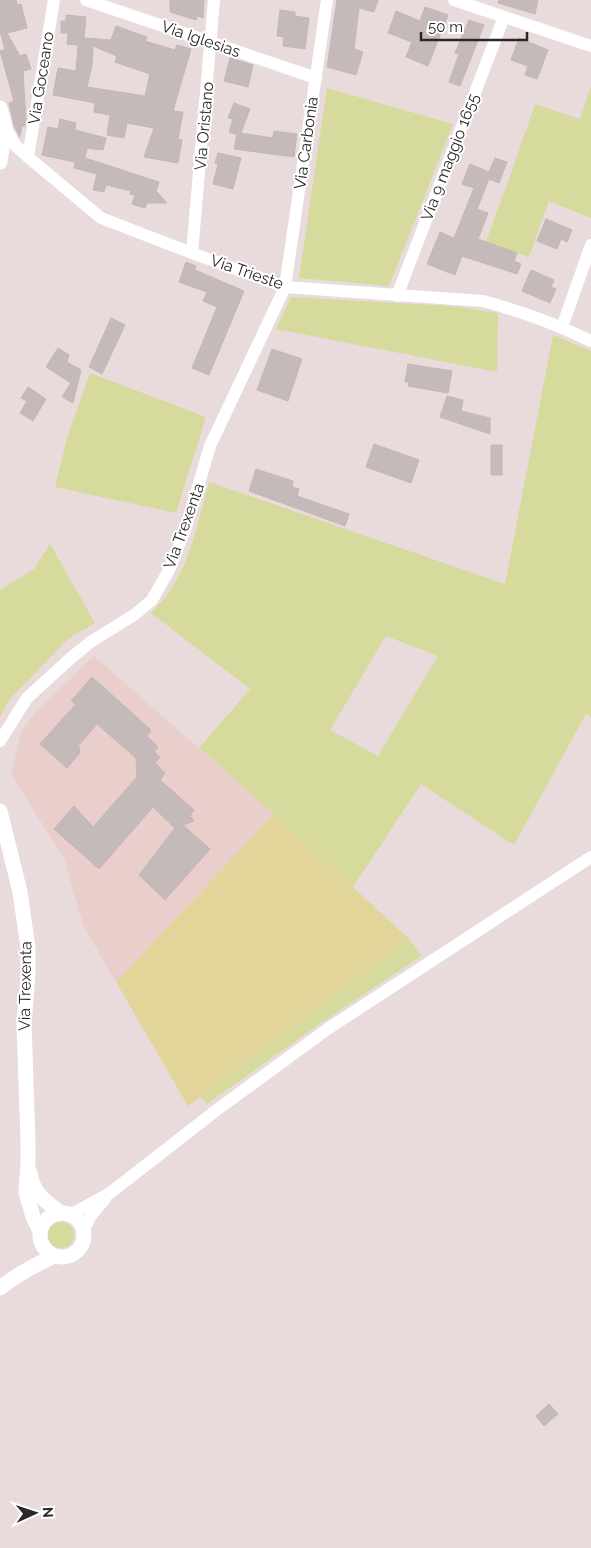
<svg xmlns="http://www.w3.org/2000/svg" width="591" height="1548" viewBox="0 0 591 1548" font-family="Raleway,sans-serif">
	<rect width="100%" height="100%" fill="#e9dbdc"/>
	<path fill="#e9cecc" d="M 94,656 L 274,814 L 116,982 L 84,927 L 67,870 L 65,860 L 11,774 L 22,730 L 35,713 Z"/>
	<g fill="#d6da9d" fill-rule="evenodd">
		<path d="M 591,86 L 591,218 L 549,201 L 529,257 L 486,242 L 514,165 L 535,104 L 580,119 Z"/>
		<path d="M 327,88 L 453,124 L 389,286 L 299,278 Z"/>
		<path d="M 291,297 L 451,306 L 498,313 L 497,372 L 276,329 Z"/>
		<path d="M 553,335 L 591,351 L 591,717 L 586,714 L 514,845 L 421,784 L 353,887 L 274,814 L 199,748 L 250,689 L 151,613 C 157,606 164,600 169,592 C 192,560 198,519 209,482 L 505,584 ZM 386,636 L 438,656 L 378,756 L 330,730 Z"/>
		<path d="M 90,373 L 206,417 L 176,513 L 55,487 L 67,438 Z"/>
		<path d="M 50,544 L 95,623 L 68,639 L 8,701 L 0,717 L 0,590 L 34,569 Z"/>
		<path d="M 409,939 L 421,956 L 318,1025 L 207,1104 L 200,1097 Z"/>
		<circle cx="61" cy="1235" r="13"/>
	</g>
	<path fill="#e1d59a" d="M 274,814 L 409,939 L 188,1106 L 116,982 Z"/>
	<g fill="#c5baba" stroke="#c4b6b5" fill-rule="evenodd">
		<path d="M 0,0 L 16,0 L 17,5 L 21,4 L 27,28 L 7,33 L 20,56 L 26,54 L 31,69 L 23,71 L 26,121 L 25,126 L 22,126 L 20,137 L 14,126 L 9,103 L 14,101 L 0,51 L 5,50 L 1,34 L 0,35 Z"/>
		<path d="M 170,0 L 204,0 L 203,18 L 197,16 L 196,20 L 170,12 Z"/>
		<path d="M 337,0 L 378,0 L 374,12 L 359,8 L 354,49 L 363,52 L 356,75 L 327,67 Z"/>
		<path d="M 499,0 L 538,0 L 535,14 L 498,3 Z"/>
		<path d="M 425,7 L 448,15 L 428,66 L 406,57 L 412,42 L 388,33 L 396,11 L 420,21 Z"/>
		<path d="M 280,10 L 295,12 L 295,16 L 309,18 L 305,49 L 283,46 L 284,37 L 277,36 Z"/>
		<path d="M 66,15 L 86,17 L 84,38 L 111,40 L 116,26 L 147,37 L 145,41 L 175,50 L 177,45 L 191,49 L 173,111 L 183,112 L 178,139 L 182,140 L 178,163 L 144,157 L 154,128 L 127,123 L 124,138 L 107,135 L 110,115 L 94,112 L 95,103 L 53,95 L 58,68 L 76,71 L 78,45 L 67,44 L 68,33 L 61,33 L 61,21 L 66,21 ZM 93,46 L 117,56 L 115,62 L 150,74 L 145,96 L 87,87 L 92,65 Z"/>
		<path d="M 469,20 L 484,25 L 460,86 L 449,82 L 459,54 L 455,53 Z"/>
		<path d="M 519,38 L 548,50 L 537,79 L 525,75 L 528,66 L 511,60 Z"/>
		<path d="M 230,58 L 253,65 L 248,87 L 224,81 Z"/>
		<path d="M 234,103 L 250,109 L 241,133 L 273,138 L 274,131 L 297,134 L 294,157 L 234,149 L 237,135 L 229,132 L 233,119 L 228,118 Z"/>
		<path d="M 60,119 L 76,123 L 75,130 L 106,138 L 103,150 L 87,148 L 85,158 L 159,182 L 156,191 L 167,203 L 147,203 L 145,208 L 132,204 L 135,195 L 130,194 L 131,191 L 106,185 L 104,192 L 93,190 L 97,174 L 74,168 L 75,162 L 42,155 L 48,127 L 58,129 Z"/>
		<path d="M 218,153 L 241,158 L 233,189 L 213,184 L 218,164 L 215,163 Z"/>
		<path d="M 495,158 L 507,162 L 499,183 L 489,179 L 477,209 L 488,213 L 478,239 L 517,253 L 514,261 L 521,264 L 517,274 L 462,256 L 455,275 L 427,264 L 440,232 L 454,238 L 474,188 L 462,184 L 470,164 L 489,172 Z"/>
		<path d="M 546,219 L 572,230 L 567,242 L 561,239 L 557,249 L 537,241 Z"/>
		<path d="M 186,262 L 196,266 L 195,270 L 244,291 L 209,375 L 192,368 L 217,307 L 203,301 L 207,292 L 179,282 Z"/>
		<path d="M 531,270 L 554,280 L 551,287 L 556,289 L 550,303 L 522,291 Z"/>
		<path d="M 111,318 L 125,325 L 102,374 L 89,367 Z"/>
		<path d="M 58,348 L 69,355 L 67,362 L 81,370 L 73,403 L 62,397 L 71,383 L 46,367 Z"/>
		<path d="M 272,349 L 302,359 L 288,401 L 257,390 Z"/>
		<path d="M 408,364 L 452,371 L 448,393 L 408,386 L 409,382 L 405,382 Z"/>
		<path d="M 28,387 L 46,399 L 33,421 L 20,413 L 27,401 L 21,398 Z"/>
		<path d="M 447,396 L 463,400 L 461,411 L 490,418 L 490,434 L 440,417 Z"/>
		<path d="M 374,444 L 419,460 L 411,483 L 366,467 Z"/>
		<rect x="491" y="445" width="11" height="30"/>
		<path d="M 256,469 L 293,481 L 292,487 L 299,489 L 297,496 L 349,514 L 345,526 L 249,491 Z"/>
		<path d="M 92,677 L 151,730 L 147,736 L 158,747 L 154,752 L 160,757 L 155,763 L 165,773 L 160,780 L 194,810 L 190,816 L 194,821 L 183,825 L 210,849 L 165,900 L 139,875 L 175,828 L 153,807 L 99,869 L 54,829 L 74,806 L 93,827 L 137,777 L 136,758 L 97,724 L 78,746 L 80,749 L 79,754 L 67,768 L 40,744 L 76,704 L 71,701 Z"/>
		<path d="M 549,1404 L 558,1414 L 544,1426 L 536,1416 Z"/>
	</g>
	<g fill="none" stroke-linecap="round" stroke-linejoin="round">
		<g stroke="#fff" stroke-width="12">
			<path d="M 86,0 L 316,78"/>
			<path d="M 454,0 L 591,46"/>
			<path d="M 2,125 L 5,127 L 15,145 L 28,157 L 101,218 L 192,253 L 285,287 L 483,301 C 520,311 556,324 591,341"/>
			<path d="M 28,157 L 54,0"/>
			<path d="M 192,253 L 214,0"/>
			<path d="M 397,296 L 504,17"/>
			<path d="M 562,327 L 591,245"/>
			<path d="M 0,741 L 27,698 L 72,657 L 92,641 L 134,615 L 152,600 L 169,570 L 186,527 L 210,446 L 285,287 L 327,0"/>
			<path d="M 70,1215 L 110,1193 L 218,1109 L 329,1028 L 591,857"/>
			<path d="M 83,1231 L 90,1217 L 105,1199"/>
		</g>
		<g stroke="#fff" stroke-width="15">
			<path d="M 0,108 L 5,127 L 0,162"/>
			<path d="M 0,811 L 20,892 L 28,948 L 28,974 L 24,1024 L 28,1142 L 28,1164 L 26,1192 L 33,1217 L 40,1231"/>
			<path d="M 30,1173 C 33,1194 45,1200 60,1213"/>
			<circle cx="62" cy="1235" r="22"/>
			<path d="M 0,1288 C 17,1274 35,1265 54,1256"/>
		</g>
	</g>
	<g text-anchor="middle" dominant-baseline="central" stroke-width="4" stroke-linejoin="round" paint-order="stroke">
		<g font-size="16" fill="#282828" stroke="#fff">
			<text transform="translate(201 39) rotate(19)">Via Iglesias</text>
			<text transform="translate(41 78) rotate(-81)">Via Goceano</text>
			<text transform="translate(204 126) rotate(-85)">Via Oristano</text>
			<text transform="translate(306 143) rotate(-82)">Via Carbonia</text>
			<text transform="translate(450 157) rotate(-69)">Via 9 maggio 1655</text>
			<text transform="translate(247 272) rotate(19)">Via Trieste</text>
			<text transform="translate(184 526) rotate(-70)">Via Trexenta</text>
			<text transform="translate(25 986) rotate(-89)">Via Trexenta</text>
		</g>
	</g>
	<g transform="translate(35 1513) rotate(87)" stroke="#ffffff" stroke-width="4" paint-order="stroke">
	<path d="M0-4L9 19L0 12L-9 19Z" fill="#282828"/>
	<text y="-8" font-size="14" font-weight="bold" text-anchor="middle" fill="#282828">N</text>
	</g>
	<path d="M421 32v8h106v-8" fill="none" stroke="#282828" stroke-width="2.5"/>
	<text x="428" y="32" font-size="15" fill="#282828" stroke="#ffffff" stroke-width="4" paint-order="stroke">50 m</text>
</svg>
